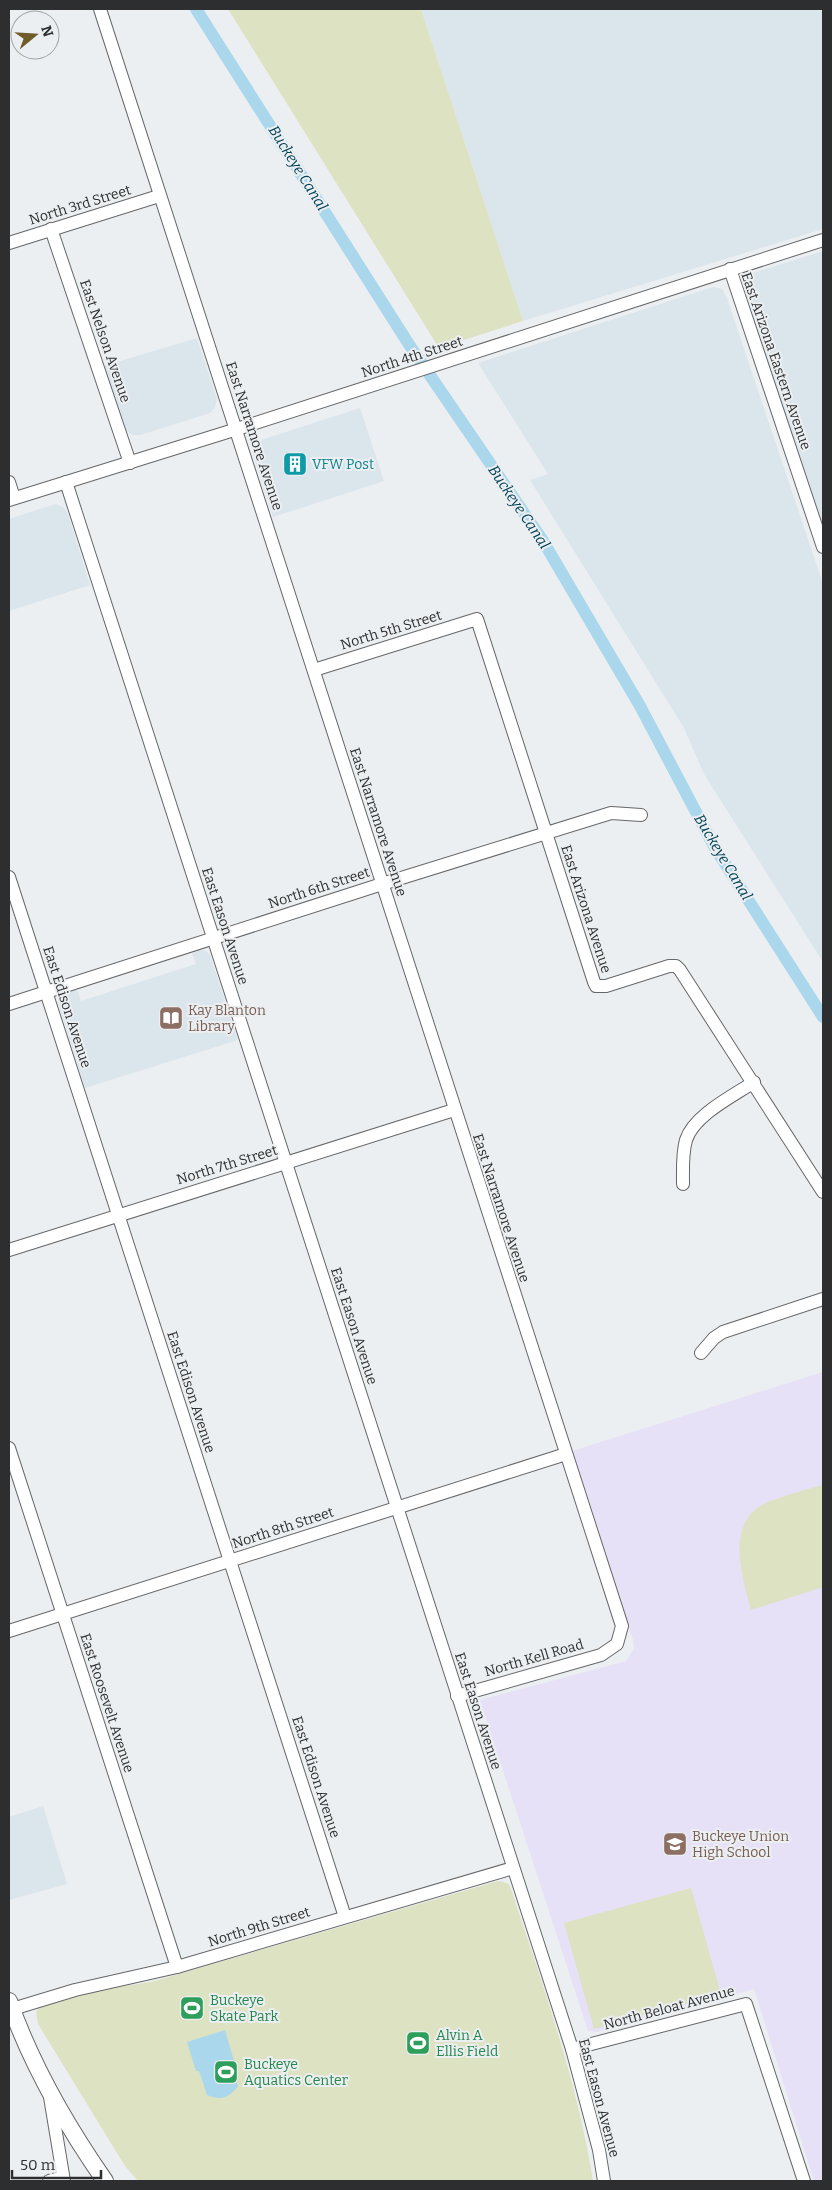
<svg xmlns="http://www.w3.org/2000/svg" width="832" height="2190" viewBox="0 0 832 2190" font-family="Bitter,serif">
	<rect width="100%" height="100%" fill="#eceff1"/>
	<g fill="#dbe5ec">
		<path d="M 421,9 L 823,9 L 823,229 L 523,321 Z"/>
		<path d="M 823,251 L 823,526 L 742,287 L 744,280 L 750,274 Z"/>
		<path d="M 713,287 L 722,289 L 727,298 L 823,584 L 823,962 L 704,774 L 684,728 L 530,480 L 548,474 L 478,363 Z"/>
		<path d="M 197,338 L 217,399 L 215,407 L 210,413 L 141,435 L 132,435 L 126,430 L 104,366 Z"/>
		<path d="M 360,408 L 384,481 L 273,517 L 253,454 L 253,447 L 258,441 Z"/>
		<path d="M 56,504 L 64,508 L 68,514 L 90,585 L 9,611 L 9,519 Z"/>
		<path d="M 198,950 L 206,951 L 210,955 L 238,1040 L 85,1088 L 58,1002 L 60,996 L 64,993 L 77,990 L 81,1001 L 196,964 L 192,953 Z"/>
		<path d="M 43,1806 L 67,1884 L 9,1900 L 9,1817 Z"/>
	</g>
	<path fill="#e6e1f7" d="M 823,1372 L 823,2181 L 814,2181 L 754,1989 L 597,2032 L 588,2031 L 480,1700 L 626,1661 L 634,1649 L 633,1640 L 572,1451 Z"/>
	<g fill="#dde2c2">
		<path d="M 228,9 L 421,9 L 523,321 L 439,348 Z"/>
		<path d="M 823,1485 L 823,1587 L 751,1610 C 743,1580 727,1531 757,1508 C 767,1500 808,1489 823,1485 Z"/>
		<path d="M 498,1881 L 507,1883 L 510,1886 C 542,1983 577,2080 593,2181 L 138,2181 L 125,2166 L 38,2024 L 36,2012 L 39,2008 L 99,1990 L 151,1982 Z"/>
		<path d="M 691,1888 L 721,1994 L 594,2029 L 564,1923 Z"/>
	</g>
	<path fill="#aad7eb" d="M 225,2030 L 234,2061 L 231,2062 L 238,2086 C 229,2098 221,2101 207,2095 L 199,2071 L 196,2071 L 187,2042 Z"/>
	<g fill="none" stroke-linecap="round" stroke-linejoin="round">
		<path stroke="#aad7eb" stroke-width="12" d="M 196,9 L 410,346 L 543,541 L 640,706 L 715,848 L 823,1017"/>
		<defs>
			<g id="minor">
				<path d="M 100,9 L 622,1626 L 617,1644 L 601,1655 L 457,1696"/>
				<path d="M 51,229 L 130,463"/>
				<path d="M 9,243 L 159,196"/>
				<path d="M 730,269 L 823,547"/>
				<path d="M 9,482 L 14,498"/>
				<path d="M 66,482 L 572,2049 L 599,2150 L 604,2181"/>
				<path d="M 9,500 L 237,429 L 823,240"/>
				<path d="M 314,670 L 477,619 L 594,982 L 596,986 L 606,986 L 669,966 L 676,966 L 680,970 L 823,1192"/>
				<path d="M 9,877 L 345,1917"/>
				<path d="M 9,1004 L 382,884 L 611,813 L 641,815"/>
				<path d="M 683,1184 C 683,1169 682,1154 686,1140 C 694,1115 733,1096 754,1082"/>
				<path d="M 9,1250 L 454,1110"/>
				<path d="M 701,1353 L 714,1338 L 723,1332 L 823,1299"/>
				<path d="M 9,1448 L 177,1967"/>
				<path d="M 9,1631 L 566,1454"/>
				<path d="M 9,2010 L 75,1990 L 177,1967 L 513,1868"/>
				<path d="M 572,2049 L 746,2004 L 804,2181"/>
				<path d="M 50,2097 L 64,2181"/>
				<path d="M 49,2181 L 63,2177"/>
			</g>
			<path id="major" d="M 9,2001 C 32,2066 66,2125 105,2181"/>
		</defs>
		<use href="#minor" stroke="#656769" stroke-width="14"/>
		<use href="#major" stroke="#656769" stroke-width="18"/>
		<use href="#minor" stroke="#fff" stroke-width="12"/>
		<use href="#major" stroke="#fff" stroke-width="16"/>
	</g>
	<defs>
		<symbol id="building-square" viewBox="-11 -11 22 22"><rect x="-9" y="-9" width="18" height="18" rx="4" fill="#0f9aa8" stroke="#eceff1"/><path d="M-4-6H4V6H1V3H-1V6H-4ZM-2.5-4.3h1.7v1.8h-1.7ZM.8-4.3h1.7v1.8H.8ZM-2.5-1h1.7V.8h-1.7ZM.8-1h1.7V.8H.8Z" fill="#fff"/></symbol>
		<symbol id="library-square" viewBox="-11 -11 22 22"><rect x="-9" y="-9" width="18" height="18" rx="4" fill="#8d6e63" stroke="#eceff1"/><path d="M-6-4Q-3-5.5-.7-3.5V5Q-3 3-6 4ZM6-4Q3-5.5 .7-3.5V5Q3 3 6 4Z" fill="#fff"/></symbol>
		<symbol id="school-square" viewBox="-11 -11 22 22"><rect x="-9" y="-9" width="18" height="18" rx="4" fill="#8d6e63" stroke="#eceff1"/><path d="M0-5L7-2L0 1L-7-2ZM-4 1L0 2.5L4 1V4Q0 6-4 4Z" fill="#fff"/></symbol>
		<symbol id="stadium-square" viewBox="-11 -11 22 22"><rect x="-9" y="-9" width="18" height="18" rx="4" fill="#2e9e5b" stroke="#eceff1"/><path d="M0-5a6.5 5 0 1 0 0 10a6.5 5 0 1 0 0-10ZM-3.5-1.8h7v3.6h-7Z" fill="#fff"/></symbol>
	</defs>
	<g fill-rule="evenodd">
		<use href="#building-square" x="281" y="450" width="28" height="28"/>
		<use href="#library-square" x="157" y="1004" width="28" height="28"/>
		<use href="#school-square" x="661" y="1830" width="28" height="28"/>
		<use href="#stadium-square" x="178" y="1994" width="28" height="28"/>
		<use href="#stadium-square" x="404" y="2029" width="28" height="28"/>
		<use href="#stadium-square" x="212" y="2058" width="28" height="28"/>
	</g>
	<g text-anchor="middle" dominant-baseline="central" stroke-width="4" stroke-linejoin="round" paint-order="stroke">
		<g font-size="14" fill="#2d2e2f" stroke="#eceff1">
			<text transform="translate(80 205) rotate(-17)">North 3rd Street</text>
			<text transform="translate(105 341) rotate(71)">East Nelson Avenue</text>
			<text transform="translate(412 357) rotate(-18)">North 4th Street</text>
			<text transform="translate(776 361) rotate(71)">East Arizona Eastern Avenue</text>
			<text transform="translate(254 436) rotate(72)">East Narramore Avenue</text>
			<text transform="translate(391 630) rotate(-17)">North 5th Street</text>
			<text transform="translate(378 822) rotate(72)">East Narramore Avenue</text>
			<text transform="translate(319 888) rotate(-18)">North 6th Street</text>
			<text transform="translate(586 909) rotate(72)">East Arizona Avenue</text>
			<text transform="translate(225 926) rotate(72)">East Eason Avenue</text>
			<text transform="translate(67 1007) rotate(72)">East Edison Avenue</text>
			<text transform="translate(227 1165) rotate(-17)">North 7th Street</text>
			<text transform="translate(501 1208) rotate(72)">East Narramore Avenue</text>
			<text transform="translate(354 1326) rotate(72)">East Eason Avenue</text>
			<text transform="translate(191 1392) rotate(72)">East Edison Avenue</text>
			<text transform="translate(283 1528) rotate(-18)">North 8th Street</text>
			<text transform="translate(534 1658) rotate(-16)">North Kell Road</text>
			<text transform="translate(107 1703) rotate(72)">East Roosevelt Avenue</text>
			<text transform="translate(478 1711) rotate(72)">East Eason Avenue</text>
			<text transform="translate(316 1777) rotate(72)">East Edison Avenue</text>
			<text transform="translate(259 1927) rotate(-17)">North 9th Street</text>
			<text transform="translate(669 2008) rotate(-15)">North Beloat Avenue</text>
			<text transform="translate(599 2098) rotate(75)">East Eason Avenue</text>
		</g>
		<g font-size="14" fill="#0d838f" stroke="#eceff1" text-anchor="start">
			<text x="312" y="464">VFW Post</text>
		</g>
		<g font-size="14" fill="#785e54" stroke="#eceff1" text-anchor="start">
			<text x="188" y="1010">Kay Blanton<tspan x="188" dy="16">Library</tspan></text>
			<text x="692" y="1836">Buckeye Union<tspan x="692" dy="16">High School</tspan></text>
		</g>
		<g font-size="14" fill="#27864d" stroke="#eceff1" text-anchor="start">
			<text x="210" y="2000">Buckeye<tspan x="210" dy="16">Skate Park</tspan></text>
			<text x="436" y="2035">Alvin A<tspan x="436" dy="16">Ellis Field</tspan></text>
			<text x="244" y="2064">Buckeye<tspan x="244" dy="16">Aquatics Center</tspan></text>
		</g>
		<g font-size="15" font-style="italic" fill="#024257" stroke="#eceff1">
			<text transform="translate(298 168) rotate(58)">Buckeye Canal</text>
			<text transform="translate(519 507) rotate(56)">Buckeye Canal</text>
			<text transform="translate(723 857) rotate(59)">Buckeye Canal</text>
		</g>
	</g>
	<rect width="832" height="2190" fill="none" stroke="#2d2e2f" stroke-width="20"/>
	<g transform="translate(35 35) rotate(72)"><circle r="24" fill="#eceff1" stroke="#a0a2a3"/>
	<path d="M0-4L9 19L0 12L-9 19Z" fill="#705c2b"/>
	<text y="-8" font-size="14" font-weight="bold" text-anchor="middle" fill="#2d2e2f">N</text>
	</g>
	<path d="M12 2170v8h89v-8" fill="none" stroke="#2d2e2f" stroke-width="2.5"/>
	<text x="20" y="2170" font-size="15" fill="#2d2e2f" stroke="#eceff1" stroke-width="4" paint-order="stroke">50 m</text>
</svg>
